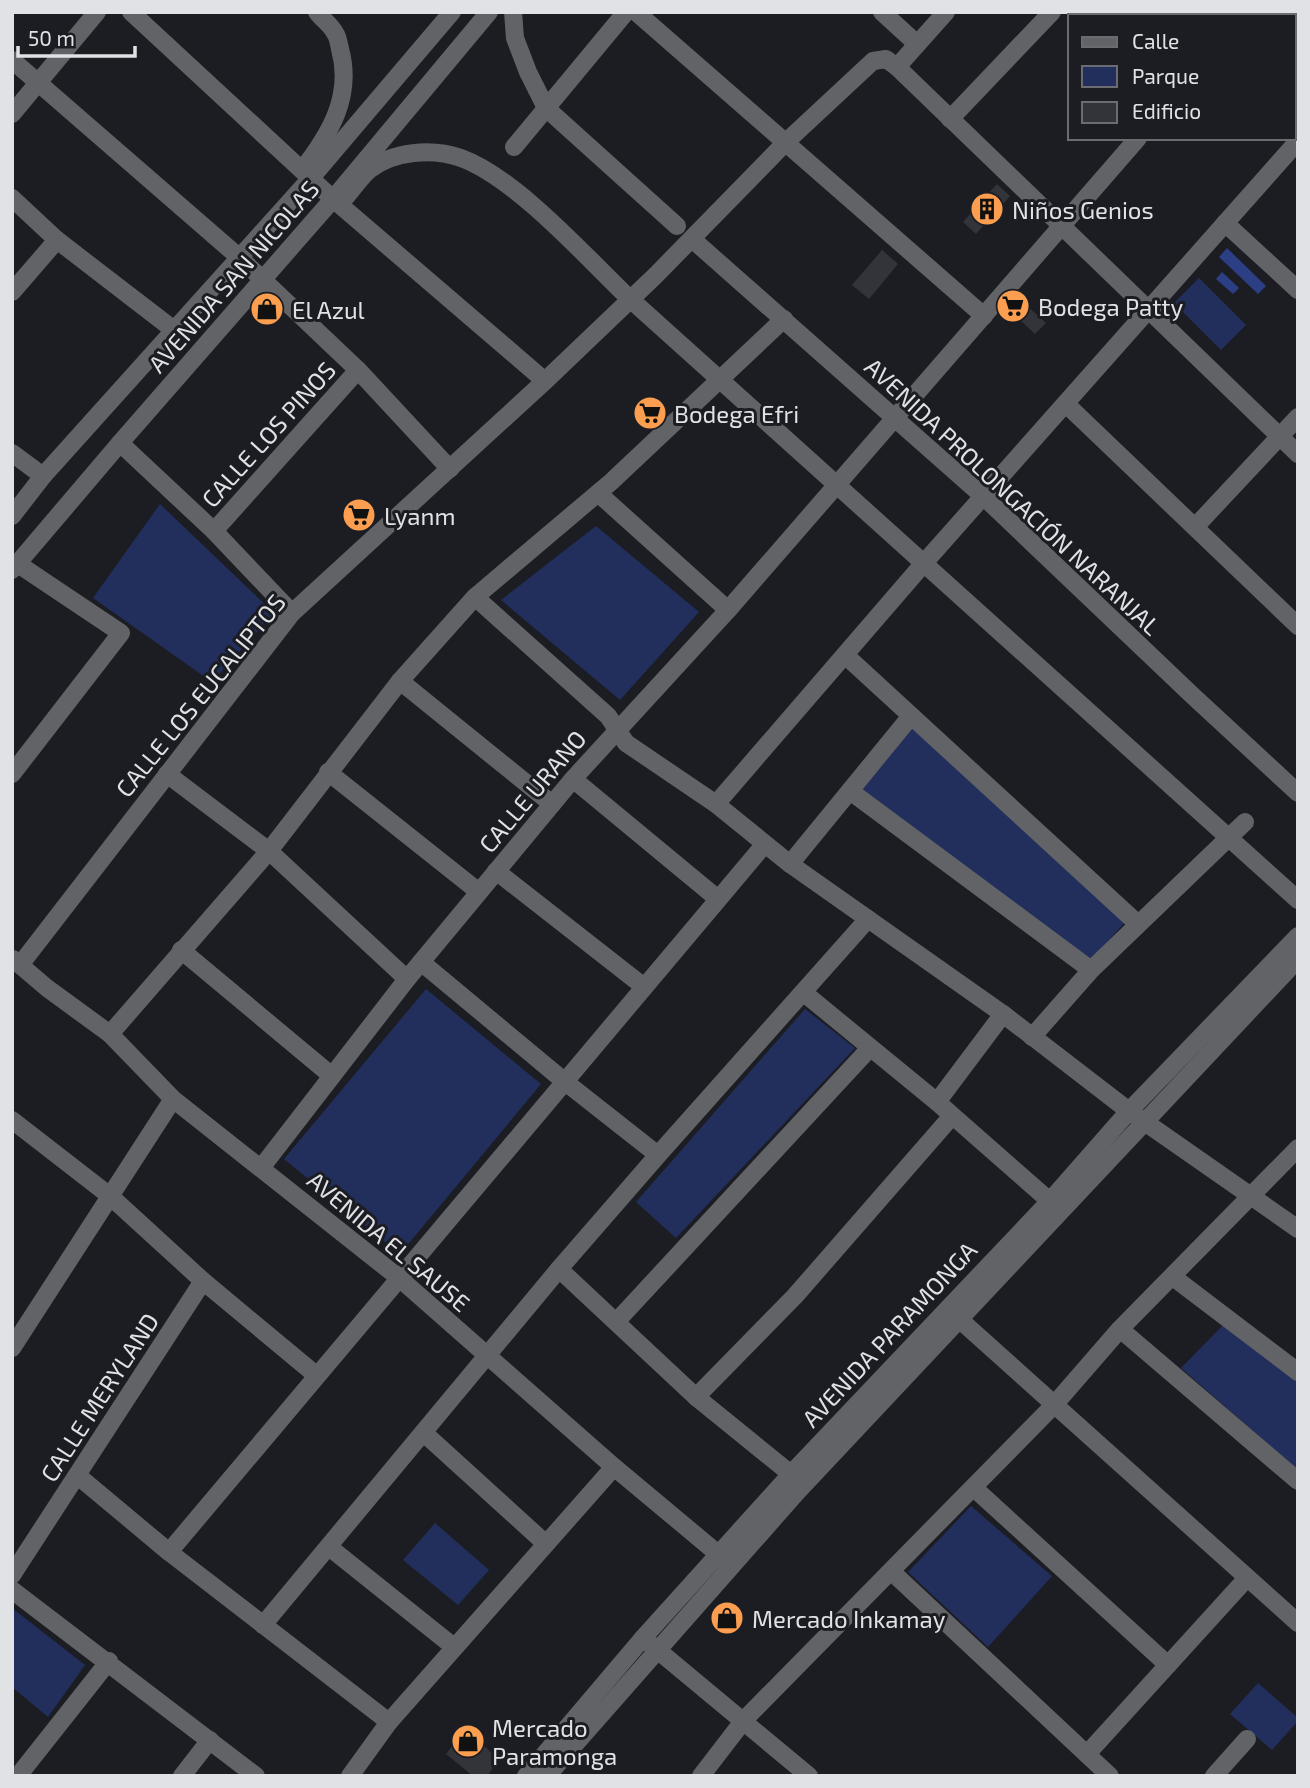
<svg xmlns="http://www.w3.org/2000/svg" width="1310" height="1788" viewBox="0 0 1310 1788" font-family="'Exo 2',sans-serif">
	<rect width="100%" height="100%" fill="#1b1d23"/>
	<g fill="#222f5d">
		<path d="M 1199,278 L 1246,325 L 1221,350 L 1174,303 Z"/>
		<path d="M 160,504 L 274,613 L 212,682 L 93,598 Z"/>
		<path d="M 596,526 L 699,612 L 620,700 L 501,600 Z"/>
		<path d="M 911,727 L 1125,922 L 1091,961 L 862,789 Z"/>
		<path d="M 426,989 L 541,1084 L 400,1254 L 284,1159 Z"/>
		<path d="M 805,1009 L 855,1048 L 676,1238 L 636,1202 Z"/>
		<path d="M 1229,1319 L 1298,1375 L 1298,1470 L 1181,1368 Z"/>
		<path d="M 971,1506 L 1052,1576 L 988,1647 L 908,1572 Z"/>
		<path d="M 435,1523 L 489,1570 L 458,1605 L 403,1560 Z"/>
		<path d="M 12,1608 L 85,1665 L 48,1717 L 12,1687 Z"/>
		<path d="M 1258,1683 L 1298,1718 L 1298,1721 L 1272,1750 L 1230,1714 Z"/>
	</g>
	<g fill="#2c3f84">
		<path d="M 1227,248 L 1266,286 L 1258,294 L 1219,257 Z"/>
		<path d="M 1222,272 L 1239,288 L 1233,294 L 1216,279 Z"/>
	</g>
	<g fill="#32343a">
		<path d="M 997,184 L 1010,196 L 976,234 L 963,222 Z"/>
		<path d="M 882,250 L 898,264 L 869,299 L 852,285 Z"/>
		<path d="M 1016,296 L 1046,323 L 1035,334 L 1006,307 Z"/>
		<path d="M 466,1729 L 499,1760 L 487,1776 L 473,1776 L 446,1754 Z"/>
	</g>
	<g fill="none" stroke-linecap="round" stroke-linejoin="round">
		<g stroke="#626366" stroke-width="18">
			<path d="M 131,12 L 333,199 L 545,381"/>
			<path d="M 513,12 L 515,38 L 528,72 L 546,108 L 677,226"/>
			<path d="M 636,12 L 984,316"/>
			<path d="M 882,12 L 917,44"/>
			<path d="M 1282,12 L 1286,16"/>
			<path d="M 1243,16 L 1246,12"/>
			<path d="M 12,60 L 240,258 L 358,370 L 450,469"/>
			<path d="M 897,67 L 946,12"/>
			<path d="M 12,114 L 97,12"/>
			<path d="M 950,119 L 1052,12"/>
			<path d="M 514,147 L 626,12"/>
			<path d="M 302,170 C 330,134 353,96 340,49 C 339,44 338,37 335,33 C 331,25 322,19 317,12"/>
			<path d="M 12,198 L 57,240 L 174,330"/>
			<path d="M 344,199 C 352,190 360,178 369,170 C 393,151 432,148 461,158 C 516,178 586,257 629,298 L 1298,900"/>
			<path d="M 1225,223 L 1298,290"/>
			<path d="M 692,239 L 984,497 L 1193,696 L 1298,793"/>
			<path d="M 12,292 L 57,240"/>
			<path d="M 1066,404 L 1298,626"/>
			<path d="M 120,443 L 214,531 L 292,613"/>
			<path d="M 12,453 L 43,476"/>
			<path d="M 598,493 L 728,610"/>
			<path d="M 1195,527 L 1298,417"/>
			<path d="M 214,531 L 358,370"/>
			<path d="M 475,597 L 608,716 L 626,743 L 716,804 L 790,864 L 1003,1014 L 1129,1111 L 1298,1229"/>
			<path d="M 845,655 L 1138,924"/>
			<path d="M 400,681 L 552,804"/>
			<path d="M 328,772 L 479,892"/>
			<path d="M 12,774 L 121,633 L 18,564"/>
			<path d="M 167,774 L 269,851 L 407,979"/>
			<path d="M 573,779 L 718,899"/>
			<path d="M 850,791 L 1091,970"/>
			<path d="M 716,804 L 924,563 L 1298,141"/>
			<path d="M 790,864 L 911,716"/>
			<path d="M 496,871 L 643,986"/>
			<path d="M 181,950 L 332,1076"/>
			<path d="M 13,959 L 47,988 L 110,1034 L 173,1099 L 398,1277 L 614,1467 L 729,1563"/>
			<path d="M 421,962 L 564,1081 L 658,1155"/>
			<path d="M 20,965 L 292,613 L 545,381 L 656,275 L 786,142 L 873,61 L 886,59 L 897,67 L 1298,454"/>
			<path d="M 804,993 L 937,1102 L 1060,1210"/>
			<path d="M 110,1034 L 269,851 L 400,681 L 475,597 L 611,482 L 784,319"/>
			<path d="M 1032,1037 L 1091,970 L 1245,822"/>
			<path d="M 937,1102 L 1003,1014"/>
			<path d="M 12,1120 L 110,1196 L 203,1281 L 316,1375"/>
			<path d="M 261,1168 L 407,979 L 573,779 L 728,610 L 1138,138"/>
			<path d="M 559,1269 L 696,1397 L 791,1474"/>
			<path d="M 1173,1277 L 1298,1372"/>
			<path d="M 949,1310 L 1298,1623"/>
			<path d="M 616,1322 L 870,1048"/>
			<path d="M 1120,1329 L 1298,1481"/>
			<path d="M 12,1348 L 173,1099"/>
			<path d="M 696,1397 L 795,1296 L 952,1116"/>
			<path d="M 425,1434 L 546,1544"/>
			<path d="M 78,1476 L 169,1552 L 389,1722"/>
			<path d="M 974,1488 L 1168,1665"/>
			<path d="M 329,1547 L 454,1647"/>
			<path d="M 169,1552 L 764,845"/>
			<path d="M 892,1572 L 1110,1776"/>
			<path d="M 12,1575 L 203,1281"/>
			<path d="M 12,1590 L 256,1776"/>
			<path d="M 263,1625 L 559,1269 L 658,1155 L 868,919"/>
			<path d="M 643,1638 L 809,1776"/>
			<path d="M 1087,1754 L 1247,1578"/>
			<path d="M 18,1776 L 109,1661"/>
			<path d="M 182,1776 L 210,1740"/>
			<path d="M 350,1776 L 389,1722 L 614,1467"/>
			<path d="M 701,1776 L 744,1720 L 1054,1405 L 1120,1329 L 1298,1148"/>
			<path d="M 1214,1776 L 1247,1739"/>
		</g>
		<g stroke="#626366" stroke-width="18">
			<path d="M 12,516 L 43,476 L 311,178 L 452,12"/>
			<path d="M 12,570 L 120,443 L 333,199 L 489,12"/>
			<path d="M 526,1776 L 643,1638 L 791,1474 L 1050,1201 L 1129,1111 L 1298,936"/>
			<path d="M 547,1776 L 797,1492 L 1298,959"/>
		</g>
	</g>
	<defs>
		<symbol id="building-disc" viewBox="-11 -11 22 22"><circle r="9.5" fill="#fb9e50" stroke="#1b1d23"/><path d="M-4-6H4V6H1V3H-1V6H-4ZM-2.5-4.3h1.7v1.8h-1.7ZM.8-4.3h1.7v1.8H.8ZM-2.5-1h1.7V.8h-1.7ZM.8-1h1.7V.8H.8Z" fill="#111"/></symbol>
		<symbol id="supermarket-disc" viewBox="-11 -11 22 22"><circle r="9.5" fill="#fb9e50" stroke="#1b1d23"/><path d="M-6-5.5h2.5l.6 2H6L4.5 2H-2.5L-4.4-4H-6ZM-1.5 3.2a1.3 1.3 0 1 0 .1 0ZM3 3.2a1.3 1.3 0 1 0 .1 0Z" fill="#111"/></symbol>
		<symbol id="shop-disc" viewBox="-11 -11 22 22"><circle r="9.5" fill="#fb9e50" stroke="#1b1d23"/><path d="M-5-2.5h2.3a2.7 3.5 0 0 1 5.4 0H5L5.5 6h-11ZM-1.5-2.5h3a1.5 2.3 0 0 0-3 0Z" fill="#111"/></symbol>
	</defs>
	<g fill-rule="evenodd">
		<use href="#building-disc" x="968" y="190" width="38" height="38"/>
		<use href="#supermarket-disc" x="994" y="287" width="38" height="38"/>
		<use href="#shop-disc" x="248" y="290" width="38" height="38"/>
		<use href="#supermarket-disc" x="631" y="394" width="38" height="38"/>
		<use href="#supermarket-disc" x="340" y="496" width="38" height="38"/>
		<use href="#shop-disc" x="708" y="1599" width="38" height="38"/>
		<use href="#shop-disc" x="449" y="1722" width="38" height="38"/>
	</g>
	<g text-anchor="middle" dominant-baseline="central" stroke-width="6" stroke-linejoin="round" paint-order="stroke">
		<g font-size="24" fill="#e1e2e6" stroke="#1b1d23" text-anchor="start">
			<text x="1012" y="209">Niños Genios</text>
			<text x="1038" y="306">Bodega Patty</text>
			<text x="292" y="309">El Azul</text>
			<text x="674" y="413">Bodega Efri</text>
			<text x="384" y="515">Lyanm</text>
			<text x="752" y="1618">Mercado Inkamay</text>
			<text x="492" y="1727">Mercado<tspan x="492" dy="28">Paramonga</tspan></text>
		</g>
		<g font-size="24" fill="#e1e2e6" stroke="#1b1d23">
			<text transform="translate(233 276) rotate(-49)">AVENIDA SAN NICOLAS</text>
			<text transform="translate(268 434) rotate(-48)">CALLE LOS PINOS</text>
			<text transform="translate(1013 496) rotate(43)">AVENIDA PROLONGACIÓN NARANJAL</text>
			<text transform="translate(200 695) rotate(-51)">CALLE LOS EUCALIPTOS</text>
			<text transform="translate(532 791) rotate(-50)">CALLE URANO</text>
			<text transform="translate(389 1241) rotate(40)">AVENIDA EL SAUSE</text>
			<text transform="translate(889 1334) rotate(-47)">AVENIDA PARAMONGA</text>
			<text transform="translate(99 1397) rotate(-57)">CALLE MERYLAND</text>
		</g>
	</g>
	<rect width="1310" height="1788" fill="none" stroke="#e1e2e6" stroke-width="28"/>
	<rect x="1068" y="14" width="228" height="126" fill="#1b1d23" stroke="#6a6c71" stroke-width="2"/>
	<rect x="1082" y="37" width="35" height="10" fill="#626366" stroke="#6a6c71" stroke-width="2"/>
	<text x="1132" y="49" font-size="21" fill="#e1e2e6">Calle</text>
	<rect x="1082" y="66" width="35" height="21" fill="#222f5d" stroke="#6a6c71" stroke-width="2"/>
	<text x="1132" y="84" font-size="21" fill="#e1e2e6">Parque</text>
	<rect x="1082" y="102" width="35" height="21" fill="#32343a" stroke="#6a6c71" stroke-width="2"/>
	<text x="1132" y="119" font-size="21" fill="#e1e2e6">Edificio</text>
	<path d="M18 46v10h117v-10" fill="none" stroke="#e1e2e6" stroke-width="3.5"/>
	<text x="28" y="46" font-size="21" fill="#e1e2e6" stroke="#1b1d23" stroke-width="5" paint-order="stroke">50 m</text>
</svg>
